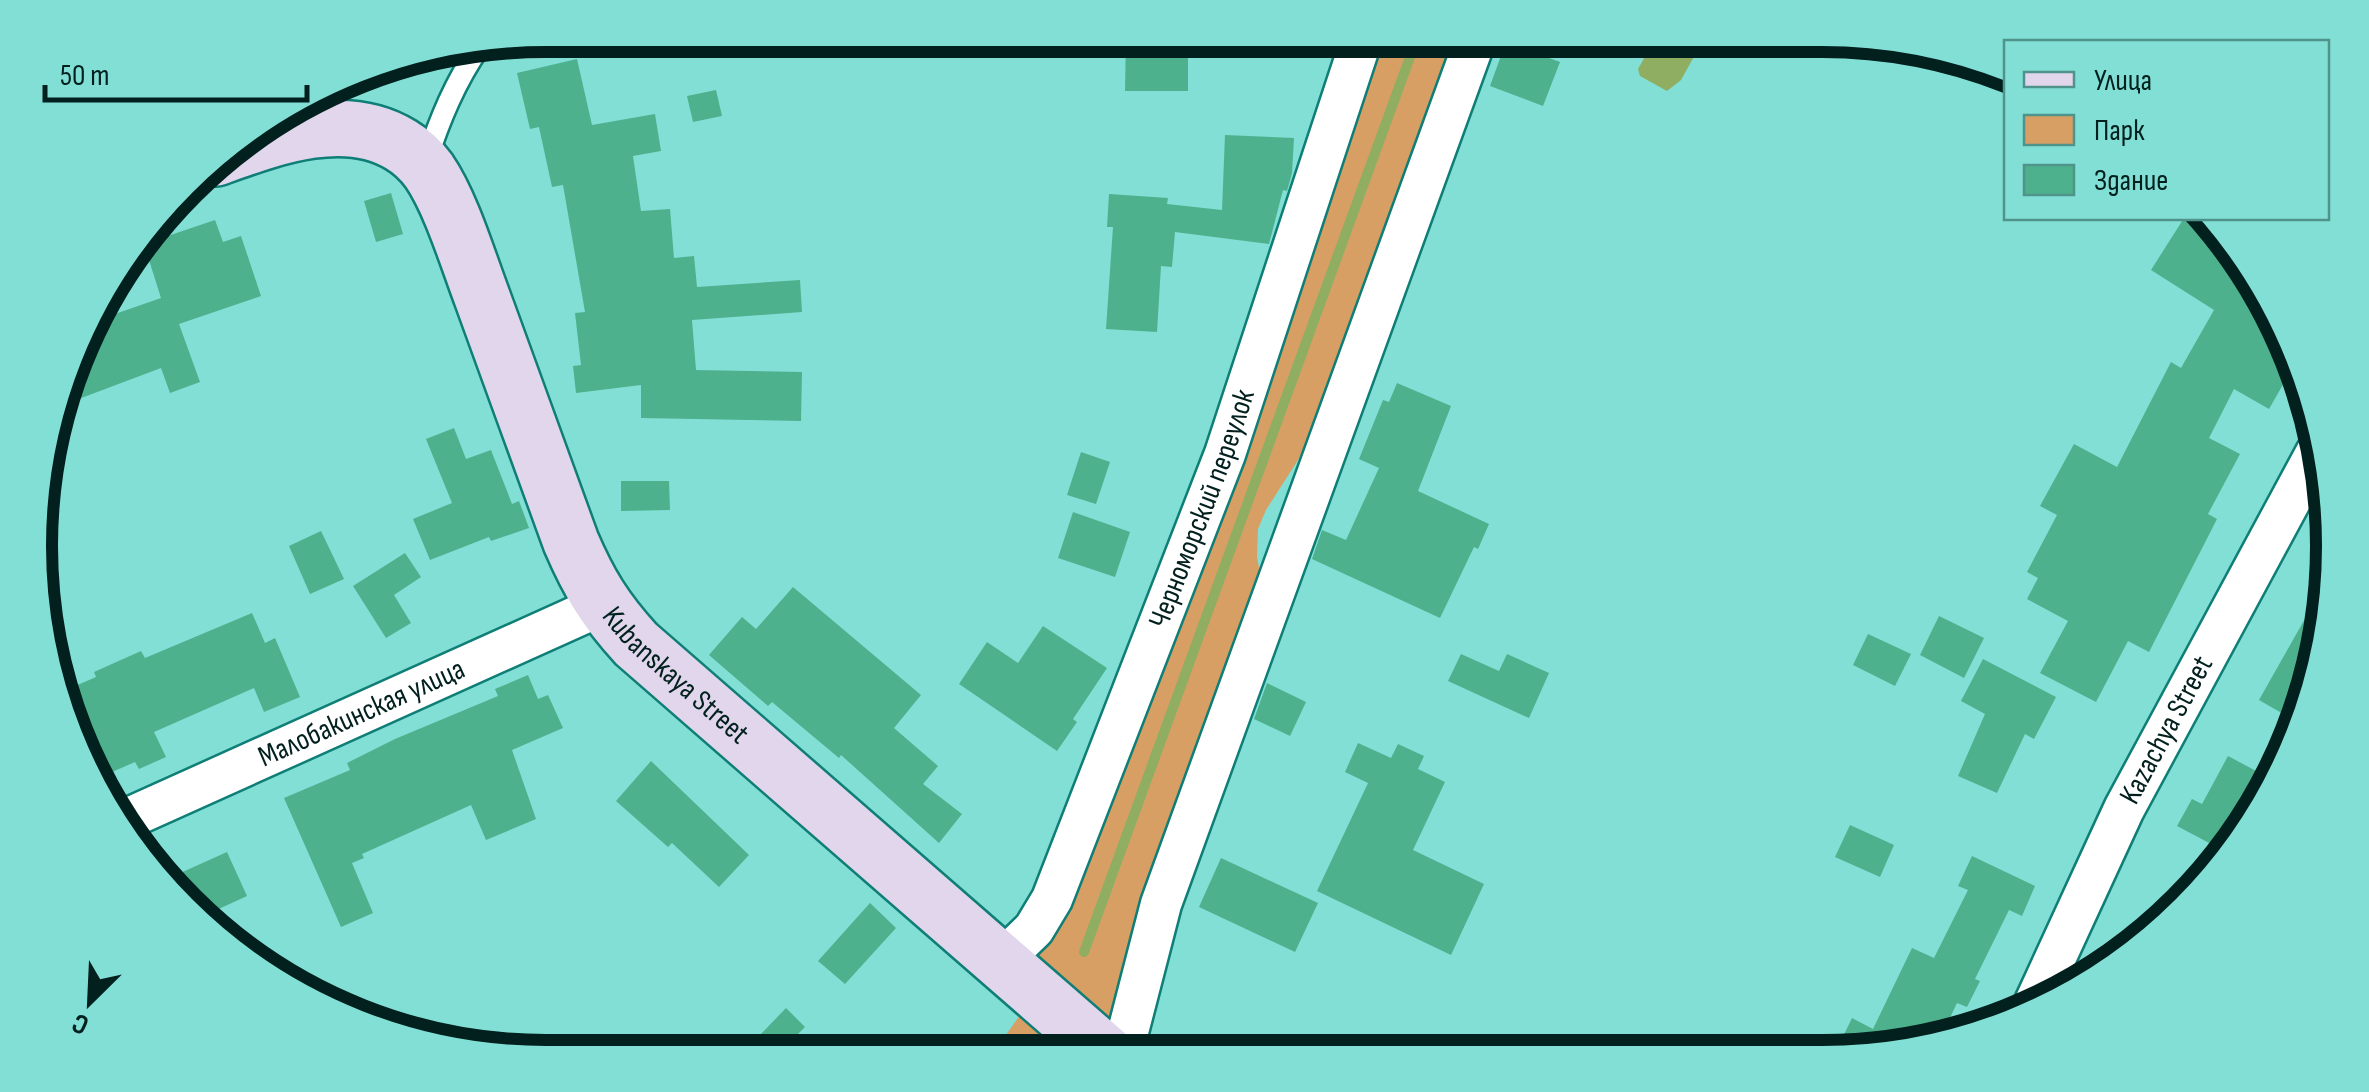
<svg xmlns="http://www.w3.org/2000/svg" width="2369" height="1092" viewBox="0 0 2369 1092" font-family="'Sofia Sans Condensed',sans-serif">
	<rect width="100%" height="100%" fill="#82dfd5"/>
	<g fill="#d79f64">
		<path d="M 1379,35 L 1465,35 L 1326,416 L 1266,510 L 1258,529 L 1257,557 L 1264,593 L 1117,1026 L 1026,959 Z"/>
		<path d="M 1027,1005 L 1086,1055 L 991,1056 Z"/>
	</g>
	<path fill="#90ae62" d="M 1657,35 L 1706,35 L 1681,80 L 1667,91 L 1640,76 L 1638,69 Z"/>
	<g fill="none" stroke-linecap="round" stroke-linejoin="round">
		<g stroke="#90ae62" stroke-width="10">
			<path d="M 1084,952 L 1418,35"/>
			<path d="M 1042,1055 L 1046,1046"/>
		</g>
	</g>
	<g fill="#4db18d">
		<path d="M 1126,35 L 1166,35 L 1166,39 L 1188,39 L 1188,91 L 1125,91 Z"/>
		<path d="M 1506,42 L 1560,62 L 1543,106 L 1490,86 Z"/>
		<path d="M 577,59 L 592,125 L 655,114 L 661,151 L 633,156 L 641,211 L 670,209 L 674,258 L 694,256 L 697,287 L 800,280 L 802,312 L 692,320 L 696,370 L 802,372 L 801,421 L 641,418 L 641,385 L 576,393 L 573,366 L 581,365 L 575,313 L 585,312 L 563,185 L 552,187 L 539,127 L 530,129 L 517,73 Z"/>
		<path d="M 716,90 L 722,116 L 693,122 L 687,96 Z"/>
		<path d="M 1225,135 L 1294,138 L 1292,173 L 1287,191 L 1283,190 L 1269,244 L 1175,232 L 1172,267 L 1161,266 L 1157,332 L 1106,329 L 1113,227 L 1107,227 L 1109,194 L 1168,198 L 1167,204 L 1222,210 Z"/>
		<path d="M 391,193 L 403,234 L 376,242 L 364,201 Z"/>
		<path d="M 2184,218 L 2206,218 L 2295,350 L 2297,360 L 2269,409 L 2234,389 L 2209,438 L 2240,454 L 2208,514 L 2217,519 L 2149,652 L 2128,641 L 2096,702 L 2040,673 L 2068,621 L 2027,599 L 2038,578 L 2027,572 L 2057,515 L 2040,506 L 2074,444 L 2117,467 L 2171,362 L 2181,368 L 2214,310 L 2151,270 Z"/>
		<path d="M 215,220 L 223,242 L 241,236 L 261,296 L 179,324 L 200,382 L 170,393 L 161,368 L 60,406 L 92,322 L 161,298 L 144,244 Z"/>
		<path d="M 1397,383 L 1451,406 L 1418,491 L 1489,524 L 1478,549 L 1474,547 L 1440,618 L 1312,559 L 1322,530 L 1346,540 L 1379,468 L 1359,459 L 1383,400 L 1389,402 Z"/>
		<path d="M 454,428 L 466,459 L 491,450 L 512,504 L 519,501 L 529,528 L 491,541 L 489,537 L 430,560 L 413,519 L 452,503 L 426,439 Z"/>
		<path d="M 1081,452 L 1110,462 L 1096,504 L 1067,495 Z"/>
		<path d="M 621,481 L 669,481 L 670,510 L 621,511 Z"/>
		<path d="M 1073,512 L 1130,532 L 1115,577 L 1058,558 Z"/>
		<path d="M 321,531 L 344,579 L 310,594 L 289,546 Z"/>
		<path d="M 405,553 L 421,577 L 394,595 L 411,623 L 386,638 L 353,586 Z"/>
		<path d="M 793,587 L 921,695 L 894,728 L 938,766 L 923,784 L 962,814 L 939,843 L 841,755 L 839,758 L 772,702 L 768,706 L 709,655 L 742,617 L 756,629 Z"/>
		<path d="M 2319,594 L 2324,596 L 2299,723 L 2259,700 Z"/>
		<path d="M 252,613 L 265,643 L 275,638 L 300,697 L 264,712 L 254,688 L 154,732 L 166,757 L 139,769 L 135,762 L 96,779 L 66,690 L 96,677 L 94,672 L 141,651 L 145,658 Z"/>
		<path d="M 1939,616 L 1984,638 L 1964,678 L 1920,655 Z"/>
		<path d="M 1043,626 L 1107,668 L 1073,719 L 1077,722 L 1057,751 L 959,684 L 987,642 L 1018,663 Z"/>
		<path d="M 1868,634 L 1911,654 L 1895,686 L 1853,665 Z"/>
		<path d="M 1461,654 L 1499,671 L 1507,654 L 1549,673 L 1529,718 L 1448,681 Z"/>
		<path d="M 1983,659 L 2056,697 L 2034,739 L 2025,734 L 1997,793 L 1958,776 L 1985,714 L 1961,701 Z"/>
		<path d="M 528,675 L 538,699 L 548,695 L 563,728 L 512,750 L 536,819 L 486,840 L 471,805 L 362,854 L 364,858 L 352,863 L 373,913 L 341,927 L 284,798 L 350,770 L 347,763 L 395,739 L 498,696 L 495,689 Z"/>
		<path d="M 1267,683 L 1306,702 L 1290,736 L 1254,719 Z"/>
		<path d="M 1358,743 L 1391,758 L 1398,744 L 1424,756 L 1418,769 L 1445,782 L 1413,850 L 1484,884 L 1451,955 L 1317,891 L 1368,783 L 1345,772 Z"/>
		<path d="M 2228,756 L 2273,780 L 2230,854 L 2177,826 L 2192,799 L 2202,804 Z"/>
		<path d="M 651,761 L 749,855 L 719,887 L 672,843 L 668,847 L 616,801 Z"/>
		<path d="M 1850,825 L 1894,845 L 1880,877 L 1835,857 Z"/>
		<path d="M 227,852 L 247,896 L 199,918 L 167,879 Z"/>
		<path d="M 1972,856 L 2035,886 L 2022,916 L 2009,910 L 1975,979 L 1980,981 L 1967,1007 L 1957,1003 L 1940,1039 L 1890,1053 L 1835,1053 L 1852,1018 L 1873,1029 L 1912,948 L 1934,958 L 1968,890 L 1958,886 Z"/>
		<path d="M 1221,858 L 1318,903 L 1295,952 L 1199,907 Z"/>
		<path d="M 870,903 L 896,928 L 845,984 L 818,961 Z"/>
		<path d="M 786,1008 L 805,1027 L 777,1055 L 759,1036 Z"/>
	</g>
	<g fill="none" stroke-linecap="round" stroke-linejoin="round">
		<defs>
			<path id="lane" d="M 426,161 C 440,119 455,82 480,46"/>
			<g id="street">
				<path id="s1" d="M 120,822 L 602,605"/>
				<path id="s2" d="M 999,963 L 1034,929 L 1052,899 L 1225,454 L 1363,35"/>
				<path id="s3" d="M 2031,1011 L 2124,809 L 2316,453"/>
				<path d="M 1122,1055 L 1161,904 L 1477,35"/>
			</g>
			<g id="secondary">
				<path id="s4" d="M 216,158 C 272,138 345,110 401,145 C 411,151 421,160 429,171 C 451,203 468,260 482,297 C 512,379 541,460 571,542 C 589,584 605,610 636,644 L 1108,1055"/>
			</g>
		</defs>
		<use href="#lane" stroke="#0f7e76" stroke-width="25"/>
		<use href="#street" stroke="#0f7e76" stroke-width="45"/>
		<use href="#secondary" stroke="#0f7e76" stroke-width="60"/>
		<use href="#lane" stroke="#fff" stroke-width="20"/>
		<use href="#street" stroke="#fff" stroke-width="40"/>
		<use href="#secondary" stroke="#e1d6ec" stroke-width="55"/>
	</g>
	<g text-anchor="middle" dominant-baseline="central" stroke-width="8" stroke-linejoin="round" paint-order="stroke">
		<g font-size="30" fill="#02201d" stroke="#82dfd5">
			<text stroke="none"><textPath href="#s2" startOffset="502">Черноморский переулок</textPath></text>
			<text stroke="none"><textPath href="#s4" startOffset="800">Kubanskaya Street</textPath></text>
			<text stroke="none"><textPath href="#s1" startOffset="265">Малобакинская улица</textPath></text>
			<text stroke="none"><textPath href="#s3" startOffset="312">Kazachya Street</textPath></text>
		</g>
	</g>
	<path d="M0 0H2369V1092H0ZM546 52H1822A494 494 0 0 1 2316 546V546A494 494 0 0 1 1822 1040H546A494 494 0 0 1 52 546V546A494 494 0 0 1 546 52Z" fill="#82dfd5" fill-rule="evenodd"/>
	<path fill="none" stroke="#02201d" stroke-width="12" d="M546 52H1822A494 494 0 0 1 2316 546V546A494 494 0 0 1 1822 1040H546A494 494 0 0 1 52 546V546A494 494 0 0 1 546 52Z"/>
	<rect x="2004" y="40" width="325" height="180" fill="#82dfd5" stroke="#4f938b" stroke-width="2.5"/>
	<rect x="2024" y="72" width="50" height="15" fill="#e1d6ec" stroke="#4f938b" stroke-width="2.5"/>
	<text x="2094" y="90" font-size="30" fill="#02201d">Улица</text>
	<rect x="2024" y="115" width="50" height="30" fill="#d79f64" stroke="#4f938b" stroke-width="2.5"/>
	<text x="2094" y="140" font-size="30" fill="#02201d">Парк</text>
	<rect x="2024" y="165" width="50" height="30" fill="#4db18d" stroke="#4f938b" stroke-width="2.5"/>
	<text x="2094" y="190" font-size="30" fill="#02201d">Здание</text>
	<g transform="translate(90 1002) rotate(204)" stroke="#82dfd5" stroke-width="8" paint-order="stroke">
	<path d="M0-8L18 38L0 25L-18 38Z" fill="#02201d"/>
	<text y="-15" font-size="28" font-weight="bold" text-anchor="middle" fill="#02201d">С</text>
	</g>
	<path d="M45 85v15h262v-15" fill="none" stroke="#02201d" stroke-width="5"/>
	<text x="60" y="85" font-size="30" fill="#02201d" stroke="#82dfd5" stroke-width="8" paint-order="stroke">50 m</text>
</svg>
